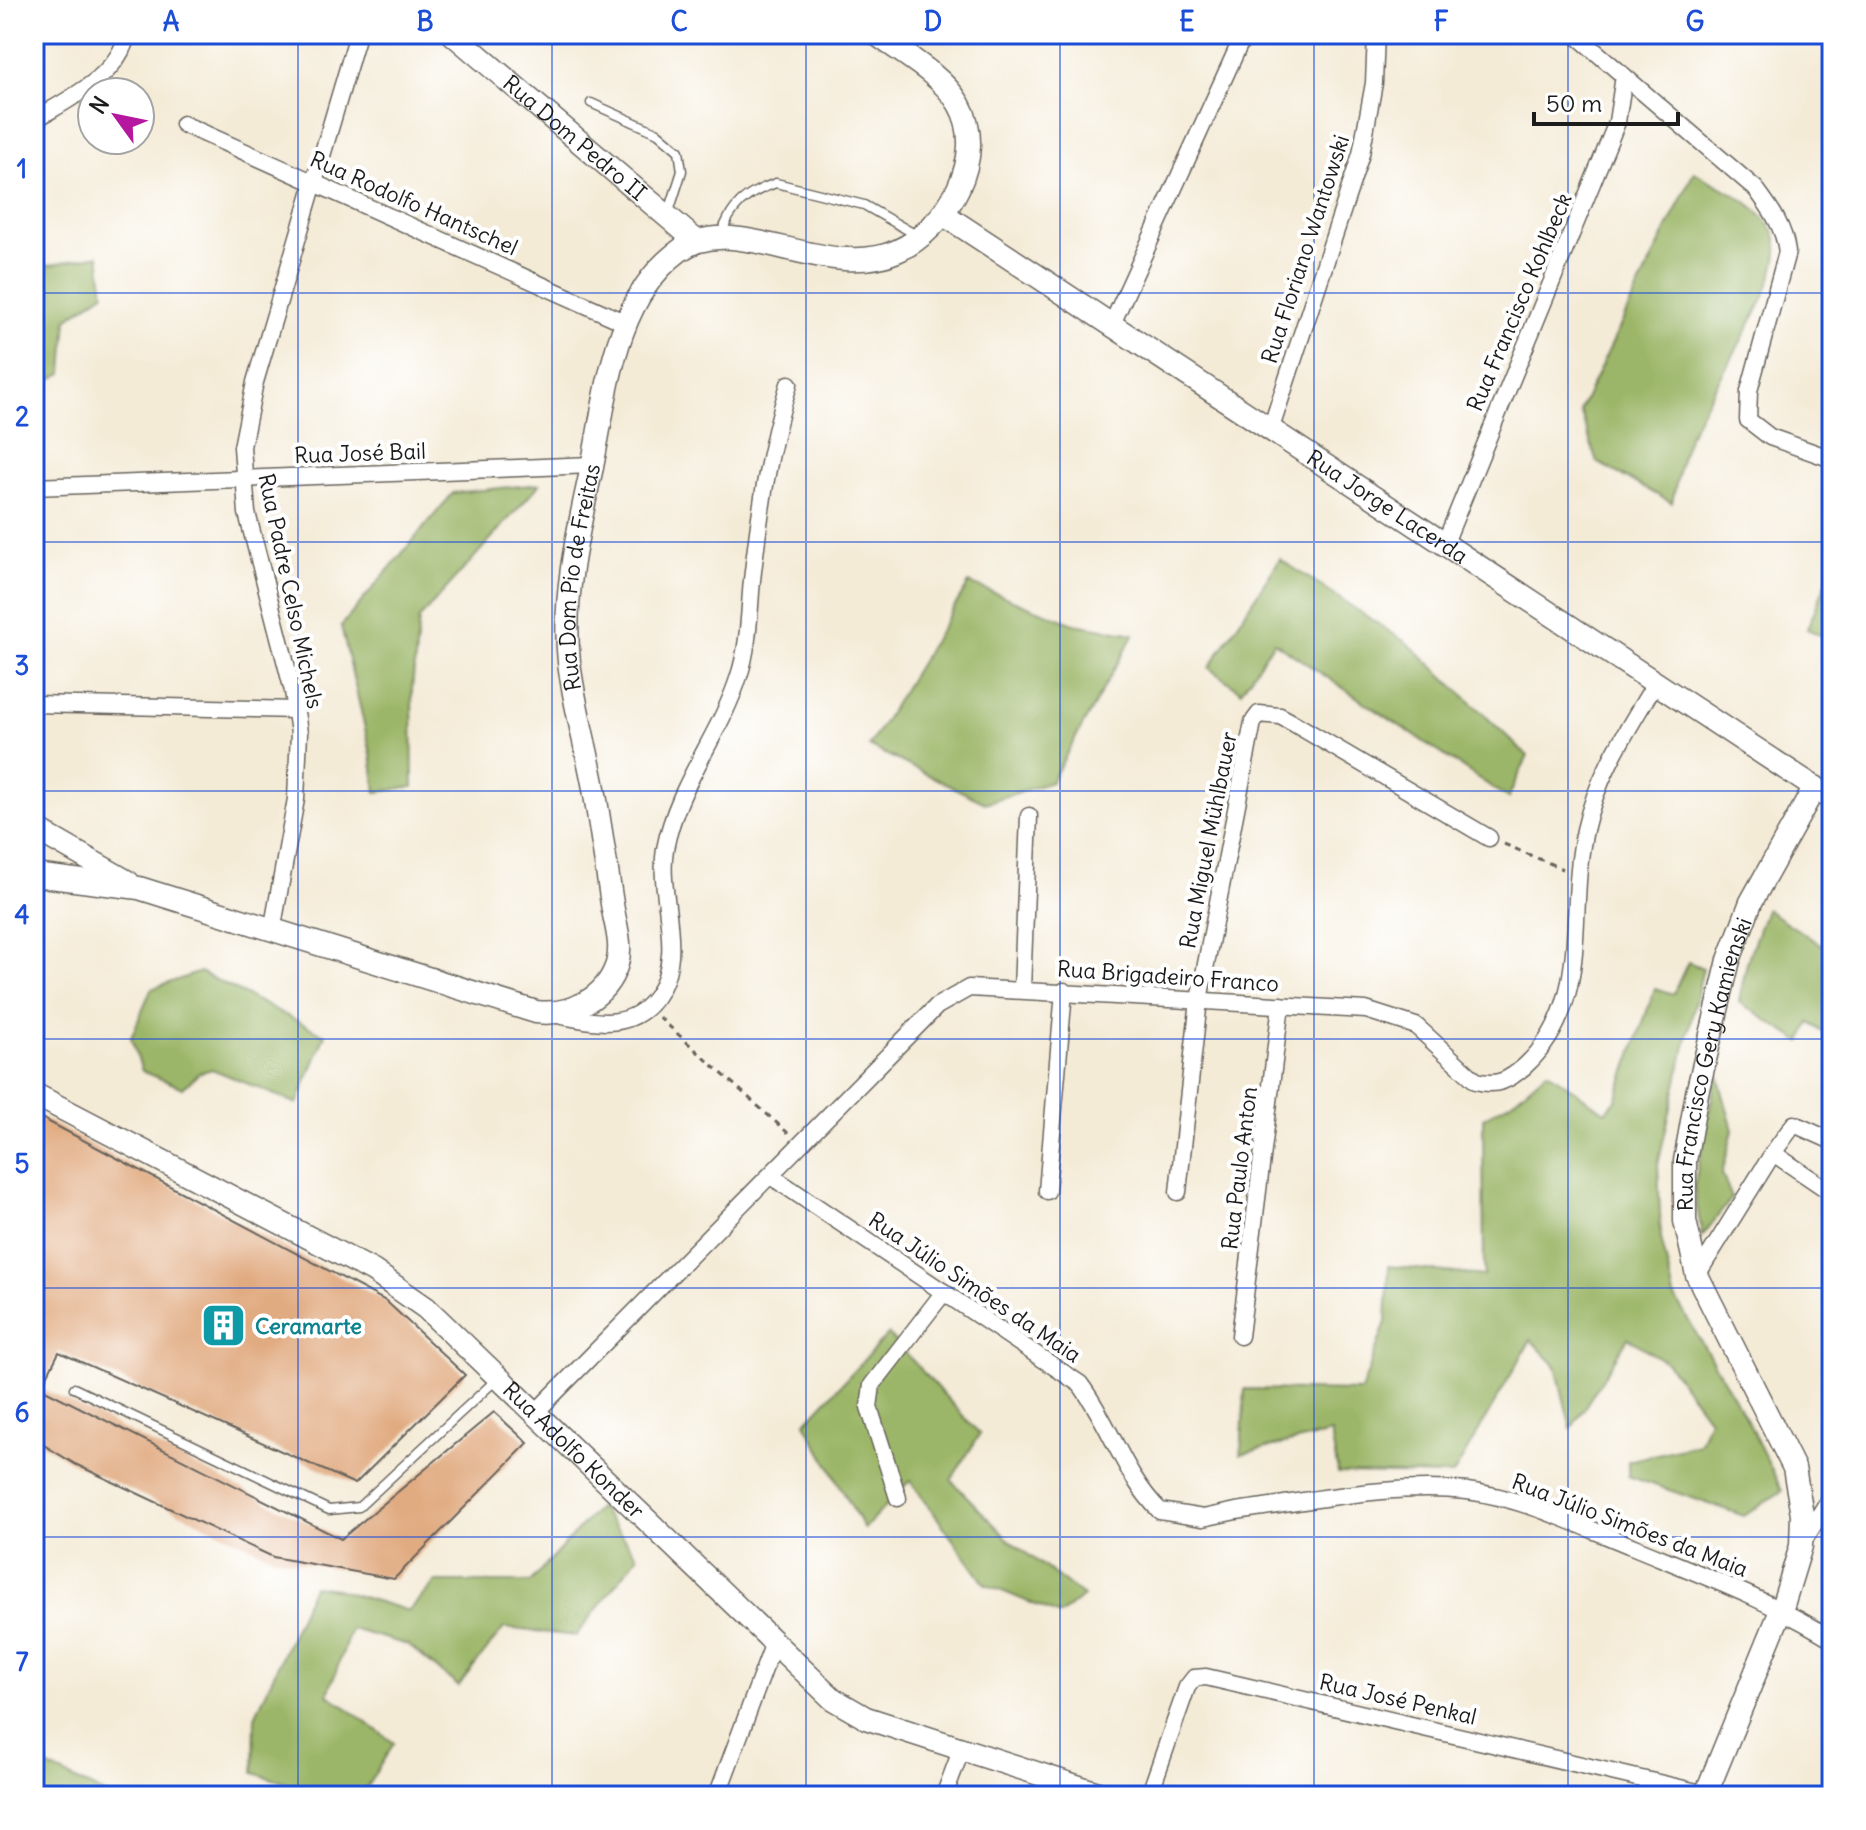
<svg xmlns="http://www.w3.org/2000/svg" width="1866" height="1830" viewBox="0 0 1866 1830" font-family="Delius,sans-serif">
	<rect width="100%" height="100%" fill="#fff"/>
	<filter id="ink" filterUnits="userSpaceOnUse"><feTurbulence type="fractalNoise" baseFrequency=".0125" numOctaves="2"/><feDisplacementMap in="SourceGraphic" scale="16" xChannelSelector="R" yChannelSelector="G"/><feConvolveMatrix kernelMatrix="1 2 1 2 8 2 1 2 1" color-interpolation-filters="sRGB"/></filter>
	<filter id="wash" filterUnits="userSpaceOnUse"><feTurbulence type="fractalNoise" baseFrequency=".006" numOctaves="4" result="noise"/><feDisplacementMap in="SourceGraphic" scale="32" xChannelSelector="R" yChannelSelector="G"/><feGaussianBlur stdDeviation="1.8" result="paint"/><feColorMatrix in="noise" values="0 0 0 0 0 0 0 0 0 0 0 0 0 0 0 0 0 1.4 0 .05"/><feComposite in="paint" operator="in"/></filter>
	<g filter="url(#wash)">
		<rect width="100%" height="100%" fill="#f4ebd7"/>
		<g fill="#9bb668" stroke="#5c6942" stroke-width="2">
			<path d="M 1694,172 C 1721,188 1762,204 1775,235 C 1793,276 1702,398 1686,443 C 1679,462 1676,484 1672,503 L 1597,462 L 1580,410 Z"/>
			<path d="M 34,239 L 41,267 L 99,255 L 104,293 L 67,319 L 63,373 L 38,387 L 34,387 Z"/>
			<path d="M 540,484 L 419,619 L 412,689 L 413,787 L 376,792 L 371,754 L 341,626 L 453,493 Z"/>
			<path d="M 1280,559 L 1410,645 L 1528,756 L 1508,798 L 1274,642 L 1241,691 L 1209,668 Z"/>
			<path d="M 1828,578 L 1832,581 L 1832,640 L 1807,629 Z"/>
			<path d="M 969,583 L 1074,624 L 1134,634 L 1051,782 L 985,803 L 869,746 Z"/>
			<path d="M 1766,909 L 1832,952 L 1832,1038 L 1810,1023 L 1801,1042 L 1739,1002 L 1747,962 Z"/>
			<path d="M 1688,962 L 1703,968 L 1658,1164 L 1661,1238 L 1674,1296 L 1746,1418 L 1782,1491 L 1744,1516 L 1628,1476 L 1628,1461 L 1699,1444 L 1709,1419 L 1667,1363 L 1628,1338 L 1571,1429 L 1556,1366 L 1531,1340 L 1453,1475 L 1338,1473 L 1331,1433 L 1241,1454 L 1245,1389 L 1361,1391 L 1386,1322 L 1389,1266 L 1484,1276 L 1483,1118 L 1514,1100 L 1547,1071 L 1605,1112 L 1616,1100 L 1655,988 L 1673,994 Z"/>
			<path d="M 200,972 L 325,1035 L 297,1104 L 212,1069 L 199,1073 L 183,1088 L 142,1071 L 131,1038 L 151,989 Z"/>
			<path d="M 1717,1072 L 1733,1130 L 1722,1174 L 1732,1198 L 1702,1236 L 1694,1187 Z"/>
			<path d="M 888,1334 L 980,1434 L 951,1480 L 1009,1540 L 1083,1596 L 1060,1615 L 985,1584 L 910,1480 L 864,1529 L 805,1423 Z"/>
			<path d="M 599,1507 L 638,1556 L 576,1636 L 504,1628 L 458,1686 L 408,1645 L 351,1629 L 328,1694 L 394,1743 L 361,1796 L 328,1796 L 254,1773 L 255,1717 L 313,1586 L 336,1589 L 409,1611 L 435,1582 L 530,1582 Z"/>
			<path d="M 34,1760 L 109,1796 L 34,1796 Z"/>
		</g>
		<g id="blocks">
			<path fill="#e1ab81" d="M 34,1114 L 386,1301 L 465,1375 L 355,1484 L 59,1352 L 41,1388 L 341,1539 L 494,1412 L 528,1443 L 394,1579 L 273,1557 L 75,1464 L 34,1439 Z"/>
		</g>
	</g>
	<g filter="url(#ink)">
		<use href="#blocks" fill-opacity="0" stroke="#68645d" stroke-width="2"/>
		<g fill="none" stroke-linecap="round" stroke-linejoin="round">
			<defs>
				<g id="lane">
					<path d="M 591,103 L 658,133 L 679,151 L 682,171 L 668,215"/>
					<path d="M 721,236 C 730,206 747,193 776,183 L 864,205 L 918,236"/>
					<path d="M 74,1388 L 329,1510 L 359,1507 L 498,1378"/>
				</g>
				<g id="street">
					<path d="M 1575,34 L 1756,189 C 1771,209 1784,227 1787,252 L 1749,391 L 1748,420 L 1770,437 L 1832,459"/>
					<path d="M 34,120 C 67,100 119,76 127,34"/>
					<path d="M 183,124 L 626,323"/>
					<path d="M 1112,324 L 1244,34"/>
					<path d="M 1271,428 L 1361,154 L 1374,83 L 1376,34"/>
					<path d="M 34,487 L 592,465"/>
					<path d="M 1445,543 L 1617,122 L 1624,76"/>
					<path d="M 34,704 L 296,710"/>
					<path d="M 272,931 L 296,799 L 299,733 L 293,691 L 247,513 L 242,447 L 255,382 L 358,34"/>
					<path d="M 1022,989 L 1029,816"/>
					<path d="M 557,1015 C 594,1022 631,1032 656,997 C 687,952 657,897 665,849 C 677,785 720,736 739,676 C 749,646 749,612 752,580 C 760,511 768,451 789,384"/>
					<path d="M 1773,1153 L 1794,1124 L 1832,1141"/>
					<path d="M 771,1176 L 1080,1384 C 1111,1425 1123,1474 1160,1511 L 1203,1518 L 1236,1511 C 1311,1501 1391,1483 1467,1491 C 1524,1498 1581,1526 1634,1547 C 1702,1575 1769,1600 1832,1639"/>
					<path d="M 1047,1191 L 1064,991"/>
					<path d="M 1178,1192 L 1199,1000 L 1253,722 L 1259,714 L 1280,716 L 1295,724 L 1489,838"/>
					<path d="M 1697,1275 L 1773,1153 L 1832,1193"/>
					<path d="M 1240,1336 L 1281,1005"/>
					<path d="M 536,1412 L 937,1006 L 969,988 L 1366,1010 L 1416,1026 L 1476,1081 C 1497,1087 1509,1080 1525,1066 C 1594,1002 1566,912 1585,830 C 1597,775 1628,729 1656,682"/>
					<path d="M 898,1498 L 869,1407 L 872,1385 L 944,1292"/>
					<path d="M 1801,1545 L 1832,1495"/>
					<path d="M 717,1796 L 773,1645"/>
					<path d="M 944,1796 L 962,1748"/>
					<path d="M 1149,1796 L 1187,1687 L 1194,1678 L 1206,1677 L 1714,1796"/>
				</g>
				<g id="secondary">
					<path id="s1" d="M 453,34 L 695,240"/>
					<path id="s2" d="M 943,214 L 1832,799"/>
					<path d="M 34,828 L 128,882"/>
					<path id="s3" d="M 34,875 L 139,888 L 536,1012 C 570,1016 606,999 617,964 C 623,944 615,924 612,904 C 606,864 600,823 593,783 C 585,742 574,704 569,662 C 562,596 578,531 592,467 C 607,393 614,299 679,251 C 734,209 825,283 897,251 C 947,229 989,156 959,104 C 942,75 903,54 876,34"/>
					<path id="s4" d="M 34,1094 L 373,1271 L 426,1308 L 833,1699 L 866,1718 L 1107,1796"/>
					<path id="s5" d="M 1705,1796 L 1782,1608 L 1801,1546 L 1802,1514 L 1794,1468 L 1697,1275 L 1685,1221 L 1685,1161 L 1697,1093 L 1729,960 L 1751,902 L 1815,787"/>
				</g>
			</defs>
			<use href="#lane" stroke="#68645d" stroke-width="11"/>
			<use href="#street" stroke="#68645d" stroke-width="19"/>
			<use href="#secondary" stroke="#68645d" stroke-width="25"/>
			<g stroke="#68645d" stroke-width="3" stroke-dasharray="6 6" stroke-linecap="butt">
				<path d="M 1504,844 L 1563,869"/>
				<path d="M 659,1017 L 788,1133"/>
			</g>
			<use href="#lane" stroke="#fff" stroke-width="8"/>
			<use href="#street" stroke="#fff" stroke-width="16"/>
			<use href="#secondary" stroke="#fff" stroke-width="22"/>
		</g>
	</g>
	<path fill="none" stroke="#1d4ed8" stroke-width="2" stroke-opacity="0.55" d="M 298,34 L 298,1796M 552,34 L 552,1796M 806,34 L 806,1796M 1060,34 L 1060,1796M 1314,34 L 1314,1796M 1568,34 L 1568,1796M 34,293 L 1832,293M 34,542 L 1832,542M 34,791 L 1832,791M 34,1039 L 1832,1039M 34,1288 L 1832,1288M 34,1537 L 1832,1537"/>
	<defs>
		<symbol id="building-square" viewBox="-11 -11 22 22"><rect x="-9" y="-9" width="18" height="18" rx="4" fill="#0f9aa8" stroke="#fff"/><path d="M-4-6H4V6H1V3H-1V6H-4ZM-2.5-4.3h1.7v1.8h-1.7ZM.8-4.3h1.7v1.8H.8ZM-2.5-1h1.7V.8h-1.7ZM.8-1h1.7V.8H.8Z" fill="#fff"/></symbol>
	</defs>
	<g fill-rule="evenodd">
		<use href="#building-square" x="198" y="1300" width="51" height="51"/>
	</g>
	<g text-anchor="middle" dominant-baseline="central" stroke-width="8" stroke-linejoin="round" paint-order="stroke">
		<g font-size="22" fill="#1c1c1c" stroke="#fff">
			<text stroke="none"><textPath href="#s1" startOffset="160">Rua Dom Pedro II</textPath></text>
			<text transform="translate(414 203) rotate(24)">Rua Rodolfo Hantschel</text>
			<text transform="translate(1305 249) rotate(-72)">Rua Floriano Wantowski</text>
			<text transform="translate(1519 302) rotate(-67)">Rua Francisco Kohlbeck</text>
			<text transform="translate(360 453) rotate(-2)">Rua José Bail</text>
			<text stroke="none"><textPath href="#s2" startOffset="532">Rua Jorge Lacerda</textPath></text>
			<text stroke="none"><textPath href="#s3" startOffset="1016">Rua Dom Pio de Freitas</textPath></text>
			<text transform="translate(291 591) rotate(78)">Rua Padre Celso Michels</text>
			<text transform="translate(1208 840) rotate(-79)">Rua Miguel Mühlbauer</text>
			<text transform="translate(1168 976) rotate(4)">Rua Brigadeiro Franco</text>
			<text stroke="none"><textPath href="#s5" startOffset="778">Rua Francisco Gery Kamienski</textPath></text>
			<text transform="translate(1239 1168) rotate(-83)">Rua Paulo Anton</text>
			<text transform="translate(975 1287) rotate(34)">Rua Júlio Simões da Maia</text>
			<text stroke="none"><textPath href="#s4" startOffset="652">Rua Adolfo Konder</textPath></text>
			<text transform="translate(1630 1525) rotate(21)">Rua Júlio Simões da Maia</text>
			<text transform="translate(1398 1699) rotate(13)">Rua José Penkal</text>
		</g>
		<g font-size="22" font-weight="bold" fill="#0d838f" stroke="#fff" text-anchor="start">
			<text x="255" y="1326">Ceramarte</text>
		</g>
	</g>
	<rect width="1866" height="1830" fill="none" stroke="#fff" stroke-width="88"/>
	<g transform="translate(116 116) rotate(303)"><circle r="38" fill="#ffffff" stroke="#a4a4a4" stroke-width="2"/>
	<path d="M0-6L14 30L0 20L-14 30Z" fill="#b5179e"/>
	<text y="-12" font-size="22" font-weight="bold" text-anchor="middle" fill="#1c1c1c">N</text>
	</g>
	<path d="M1534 112v12h144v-12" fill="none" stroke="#1c1c1c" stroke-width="4"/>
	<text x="1546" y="112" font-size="24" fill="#1c1c1c" stroke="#ffffff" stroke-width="6" paint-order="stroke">50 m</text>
	<rect x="44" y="44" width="1778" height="1742" fill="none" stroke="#1d4ed8" stroke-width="3"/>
	<g font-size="26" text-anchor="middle" font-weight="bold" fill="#1d4ed8">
		<text x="171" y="31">A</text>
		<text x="425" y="31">B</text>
		<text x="679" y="31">C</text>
		<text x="933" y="31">D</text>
		<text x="1187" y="31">E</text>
		<text x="1441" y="31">F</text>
		<text x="1695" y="31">G</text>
		<text x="22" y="178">1</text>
		<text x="22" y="426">2</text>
		<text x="22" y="675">3</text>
		<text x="22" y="924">4</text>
		<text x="22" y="1173">5</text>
		<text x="22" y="1422">6</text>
		<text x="22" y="1671">7</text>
	</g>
</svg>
